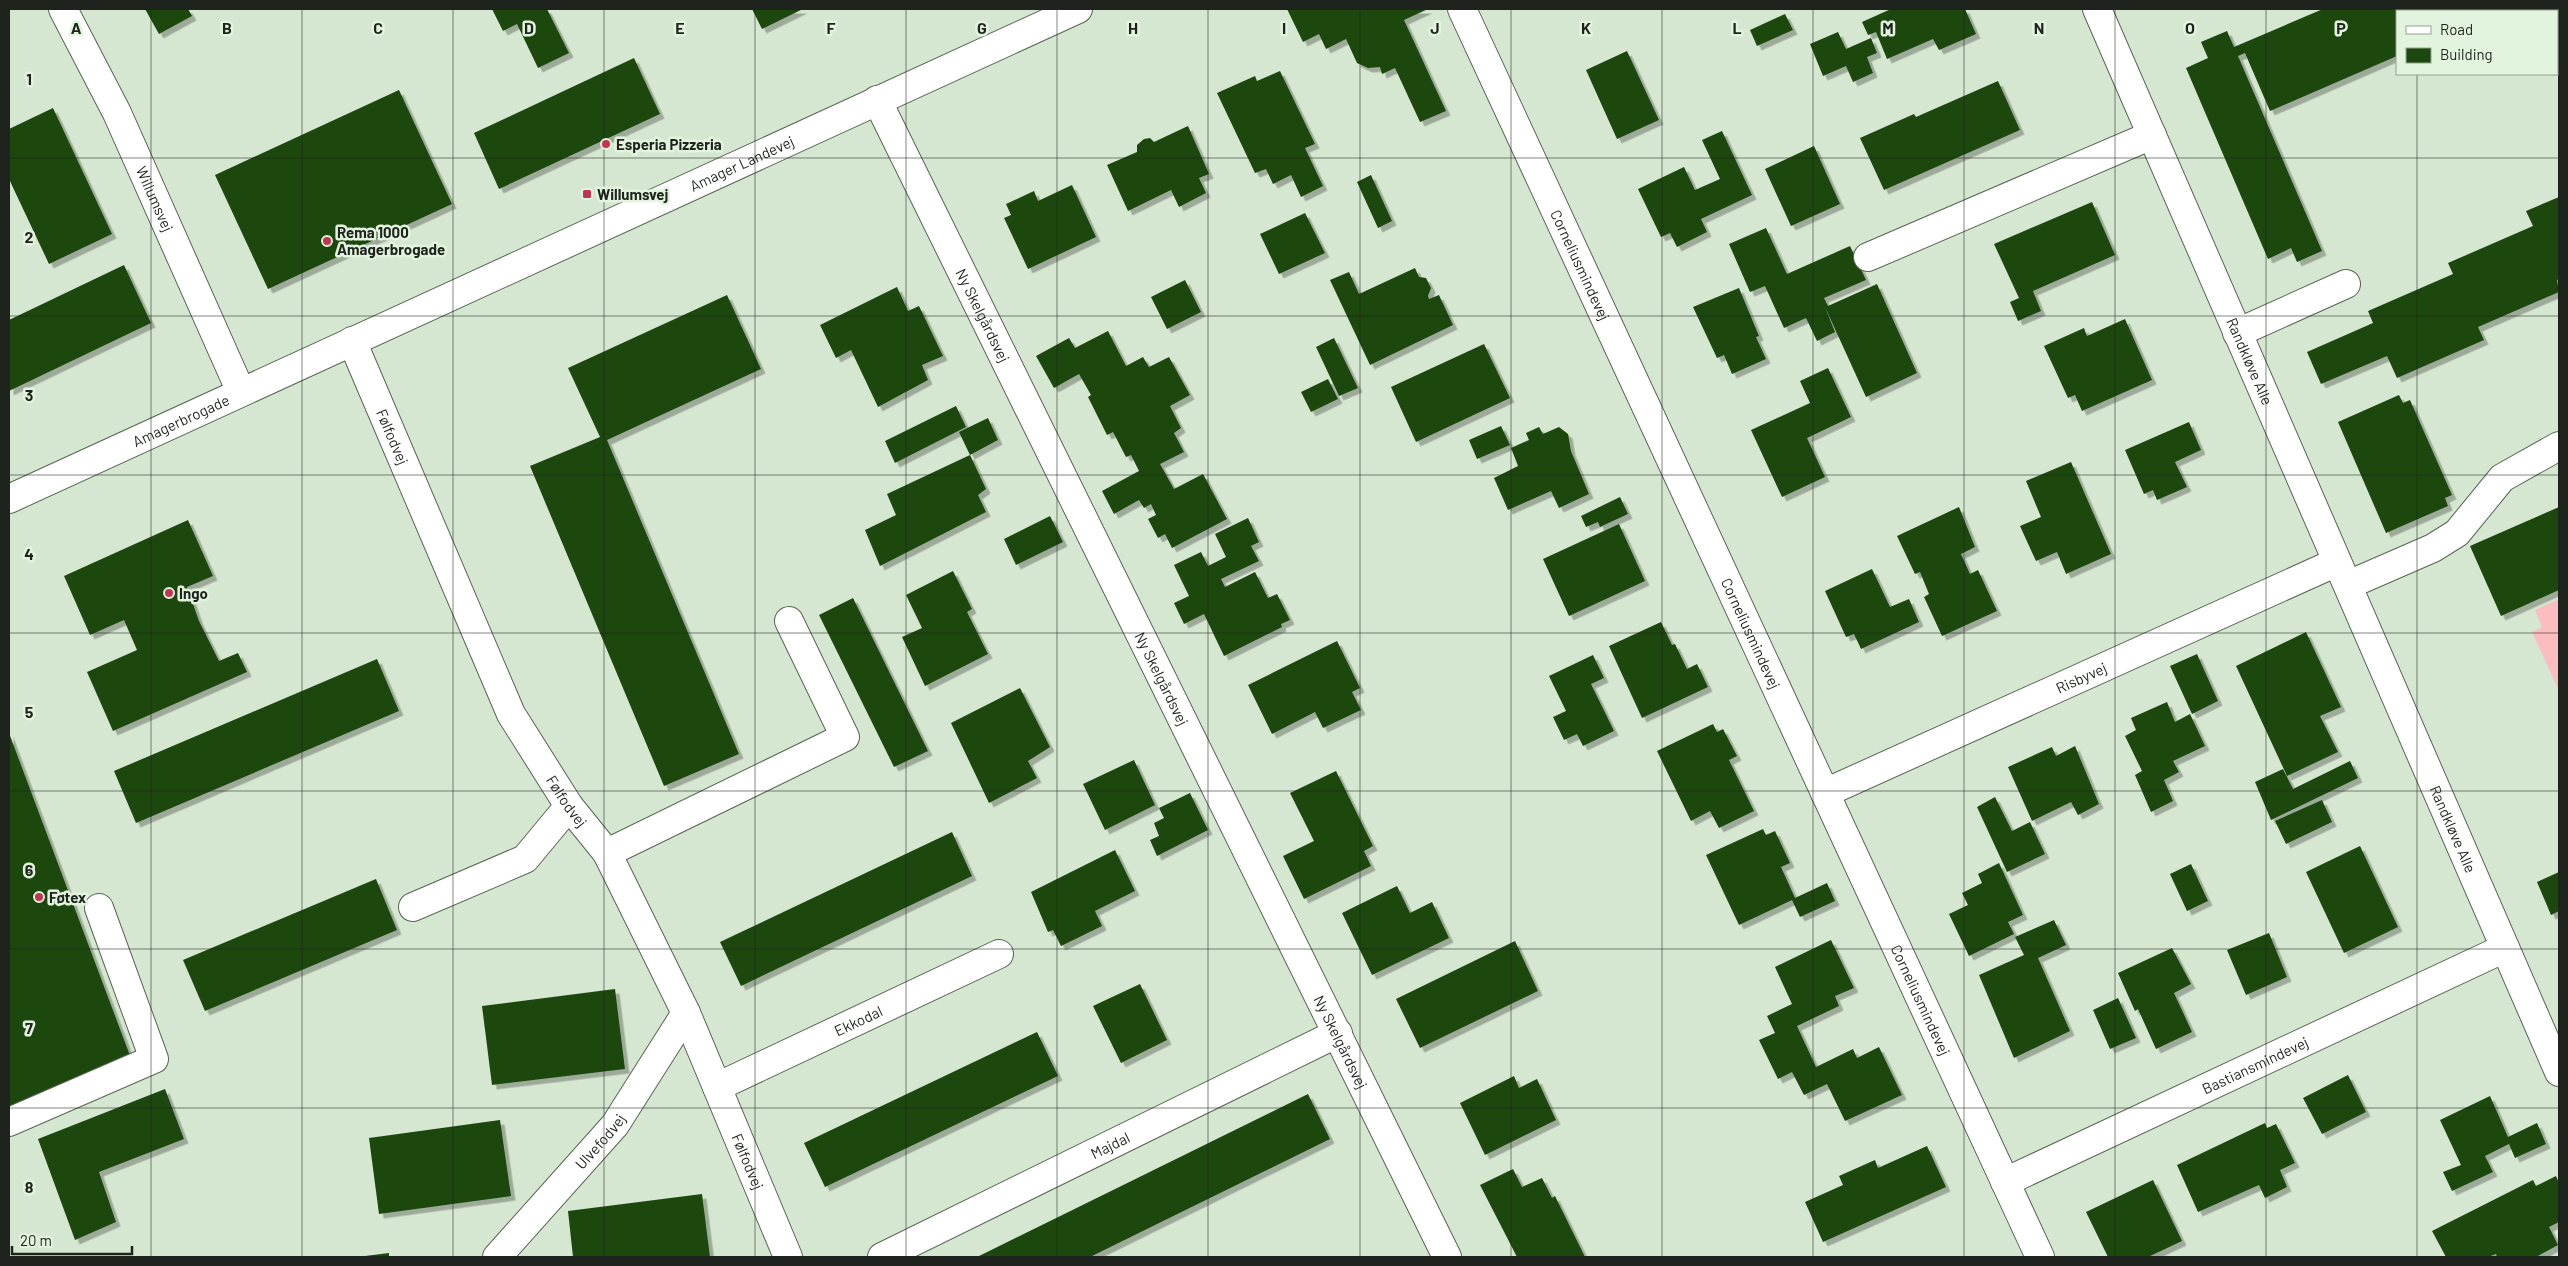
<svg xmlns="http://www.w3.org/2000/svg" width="2568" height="1266" viewBox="0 0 2568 1266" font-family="Barlow,sans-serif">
	<defs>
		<filter id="shadow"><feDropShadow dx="4.5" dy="4.5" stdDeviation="0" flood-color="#0004"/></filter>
	</defs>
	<rect width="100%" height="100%" fill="#d6e7d1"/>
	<path fill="#fcbdc1" d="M 2559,599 L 2559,691 L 2532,632 L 2542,627 L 2535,610 Z"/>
	<g fill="#1c470f" filter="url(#shadow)">
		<path d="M 145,9 L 188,9 L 192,16 L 159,34 Z"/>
		<path d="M 492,9 L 547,9 L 569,53 L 538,68 L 517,24 L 503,31 Z"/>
		<path d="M 752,9 L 803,9 L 762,29 Z"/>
		<path d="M 1287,9 L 1428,9 L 1404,20 L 1446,111 L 1420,122 L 1395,68 L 1382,74 L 1380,67 L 1368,68 L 1357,63 L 1346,39 L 1326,49 L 1319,34 L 1303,42 Z"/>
		<path d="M 1891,9 L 1965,9 L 1976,34 L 1939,50 L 1933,39 L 1887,59 L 1876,32 L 1868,35 L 1862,22 Z"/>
		<path d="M 2323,9 L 2465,9 L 2466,11 L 2397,11 L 2397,56 L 2270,111 L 2245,53 L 2238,56 L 2322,251 L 2297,262 L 2291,248 L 2268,259 L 2186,68 L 2208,58 L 2201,42 L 2227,31 L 2234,47 Z"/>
		<path d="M 2501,9 L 2551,9 L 2552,11 L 2495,11 Z"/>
		<path d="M 1785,14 L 1793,30 L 1757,46 L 1750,30 Z"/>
		<path d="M 2557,23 L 2559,29 L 2559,53 L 2557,54 Z"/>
		<path d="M 1838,32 L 1846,49 L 1871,38 L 1877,53 L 1867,57 L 1873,73 L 1853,82 L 1846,66 L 1823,76 L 1810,44 Z"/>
		<path d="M 1627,51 L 1659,120 L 1617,139 L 1586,70 Z"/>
		<path d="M 634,58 L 660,114 L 499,189 L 474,133 Z"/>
		<path d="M 1280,71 L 1315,144 L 1305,148 L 1323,186 L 1301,197 L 1291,175 L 1273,184 L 1266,169 L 1255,173 L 1217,93 L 1255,76 L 1257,81 Z"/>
		<path d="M 1998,81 L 2020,130 L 1884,190 L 1860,138 L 1914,114 L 1916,117 Z"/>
		<path d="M 399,90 L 452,204 L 268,289 L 215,175 Z"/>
		<path d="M 53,108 L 112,234 L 49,264 L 9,179 L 9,129 Z"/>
		<path d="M 1188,126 L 1209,174 L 1199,178 L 1206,193 L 1179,207 L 1171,190 L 1128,211 L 1107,165 L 1137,152 L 1137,145 L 1144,139 L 1150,138 L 1154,142 Z"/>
		<path d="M 1722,131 L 1752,195 L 1701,219 L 1707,232 L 1677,247 L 1670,233 L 1661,237 L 1638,189 L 1684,167 L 1695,190 L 1720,179 L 1702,140 Z"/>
		<path d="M 1814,146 L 1840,204 L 1791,226 L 1765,169 Z"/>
		<path d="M 1371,175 L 1392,221 L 1378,228 L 1357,182 Z"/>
		<path d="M 1072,185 L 1096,237 L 1028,269 L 1004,218 L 1011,215 L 1006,204 L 1034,191 L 1038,201 Z"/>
		<path d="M 2559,197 L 2559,279 L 2557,280 L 2559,292 L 2478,327 L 2484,340 L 2397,378 L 2387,356 L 2321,384 L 2307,352 L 2373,323 L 2368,311 L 2453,274 L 2448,263 L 2533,226 L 2526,211 Z"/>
		<path d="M 2092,202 L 2115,255 L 2033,291 L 2041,311 L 2018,321 L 2010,302 L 2019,298 L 1994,244 Z"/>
		<path d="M 1305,213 L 1325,253 L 1279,274 L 1260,234 Z"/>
		<path d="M 1766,228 L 1787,274 L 1850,246 L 1866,280 L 1824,298 L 1828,306 L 1877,284 L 1917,373 L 1866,397 L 1825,307 L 1835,332 L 1817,341 L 1806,318 L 1784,328 L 1765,286 L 1750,292 L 1729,244 Z"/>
		<path d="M 124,265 L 151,323 L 9,391 L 9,320 Z"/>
		<path d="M 1415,268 L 1419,277 L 1426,278 L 1431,288 L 1428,296 L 1429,299 L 1439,295 L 1453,325 L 1370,365 L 1330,280 L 1349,272 L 1359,294 Z"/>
		<path d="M 1185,280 L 1201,312 L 1167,329 L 1151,297 Z"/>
		<path d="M 897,287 L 908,311 L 919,306 L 943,356 L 922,365 L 928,380 L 878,407 L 851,350 L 836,358 L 820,325 Z"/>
		<path d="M 1739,288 L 1759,336 L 1756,337 L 1766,359 L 1732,374 L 1724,355 L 1717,358 L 1693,307 Z"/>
		<path d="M 727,295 L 761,369 L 607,440 L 739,754 L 664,786 L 530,466 L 600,437 L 568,368 Z"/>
		<path d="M 2125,319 L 2152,380 L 2082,411 L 2075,395 L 2068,398 L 2044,346 L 2084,328 L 2087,336 Z"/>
		<path d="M 1108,331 L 1126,366 L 1143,357 L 1149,367 L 1169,357 L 1190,395 L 1170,406 L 1181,428 L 1174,433 L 1184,452 L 1160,464 L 1174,489 L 1203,474 L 1227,519 L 1172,548 L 1165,534 L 1158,538 L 1148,519 L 1156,515 L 1151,504 L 1144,508 L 1139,500 L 1114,514 L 1102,491 L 1139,471 L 1131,455 L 1126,457 L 1113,432 L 1107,435 L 1088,397 L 1091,395 L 1079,374 L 1054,388 L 1036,356 L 1069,338 L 1075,348 Z"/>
		<path d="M 1334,338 L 1358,388 L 1339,396 L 1316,347 Z"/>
		<path d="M 1484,344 L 1510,398 L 1416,442 L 1391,387 Z"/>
		<path d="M 1828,368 L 1851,417 L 1807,438 L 1825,477 L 1782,497 L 1751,430 L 1810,403 L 1800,381 Z"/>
		<path d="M 1328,379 L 1338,399 L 1311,412 L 1301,392 Z"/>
		<path d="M 2399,395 L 2403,403 L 2410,400 L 2452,495 L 2445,498 L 2448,506 L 2386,533 L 2338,422 Z"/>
		<path d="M 956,406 L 966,427 L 895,463 L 885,441 Z"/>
		<path d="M 988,418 L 998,440 L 970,455 L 986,489 L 978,495 L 986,512 L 880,566 L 865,530 L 896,515 L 887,494 L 970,455 L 959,432 Z"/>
		<path d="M 2189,422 L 2201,450 L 2175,462 L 2187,487 L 2157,500 L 2153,490 L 2144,494 L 2125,450 Z"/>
		<path d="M 1501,426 L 1510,445 L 1477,459 L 1469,440 Z"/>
		<path d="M 1539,427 L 1543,434 L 1559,427 L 1568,434 L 1571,451 L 1589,494 L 1559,508 L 1551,491 L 1508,510 L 1494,478 L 1518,466 L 1511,448 L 1529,440 L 1526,433 Z"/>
		<path d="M 2071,462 L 2111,554 L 2066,574 L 2057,552 L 2036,561 L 2020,526 L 2041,517 L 2026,481 Z"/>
		<path d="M 1620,497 L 1628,514 L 1600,527 L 1598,522 L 1586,527 L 1581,516 Z"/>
		<path d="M 1959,507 L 1975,547 L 1961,554 L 1970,574 L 1978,570 L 1997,611 L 1942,636 L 1924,597 L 1929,594 L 1920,572 L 1915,574 L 1897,536 Z"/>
		<path d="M 2559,507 L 2559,590 L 2501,616 L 2470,546 Z"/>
		<path d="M 1050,516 L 1063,542 L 1016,565 L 1004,539 Z"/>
		<path d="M 1248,518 L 1259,542 L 1251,546 L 1259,561 L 1221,579 L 1225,587 L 1255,572 L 1268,598 L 1277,594 L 1290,620 L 1281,624 L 1282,627 L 1224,656 L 1204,614 L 1184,624 L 1174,603 L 1189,596 L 1174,565 L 1201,552 L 1208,566 L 1226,557 L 1215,534 Z"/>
		<path d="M 188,520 L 213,576 L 187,587 L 199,621 L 219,661 L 238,653 L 247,672 L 113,731 L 87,672 L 137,650 L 124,620 L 90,635 L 64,576 Z"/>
		<path d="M 1619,524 L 1645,581 L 1569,616 L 1543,559 Z"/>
		<path d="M 1872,569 L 1890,607 L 1909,599 L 1919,622 L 1861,649 L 1854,634 L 1846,637 L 1825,591 Z"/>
		<path d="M 953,571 L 972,609 L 967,612 L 988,654 L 925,686 L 902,637 L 922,628 L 906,595 Z"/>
		<path d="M 853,598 L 928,751 L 894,767 L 819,615 Z"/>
		<path d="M 1661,622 L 1672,645 L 1675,644 L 1687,669 L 1697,664 L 1708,687 L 1642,718 L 1609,646 Z"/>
		<path d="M 2306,632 L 2341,707 L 2320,716 L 2338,752 L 2287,776 L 2236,666 Z"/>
		<path d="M 1337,641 L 1360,688 L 1352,692 L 1361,710 L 1323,728 L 1315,712 L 1272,734 L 1248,685 Z"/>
		<path d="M 2197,654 L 2218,701 L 2192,714 L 2170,666 Z"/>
		<path d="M 1593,655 L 1604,678 L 1591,684 L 1614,731 L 1583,746 L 1577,734 L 1564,740 L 1553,717 L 1566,711 L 1549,676 Z"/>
		<path d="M 377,659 L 399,711 L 136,823 L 114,771 Z"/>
		<path d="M 1020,688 L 1050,747 L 1028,761 L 1037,778 L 989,803 L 951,723 Z"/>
		<path d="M 2167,702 L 2175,722 L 2190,714 L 2205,746 L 2173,761 L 2179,772 L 2164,780 L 2173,801 L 2151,812 L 2135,775 L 2142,771 L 2125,736 L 2136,730 L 2131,718 Z"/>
		<path d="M 1713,724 L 1717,732 L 1723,729 L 1737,756 L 1729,760 L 1754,811 L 1719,828 L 1710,811 L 1691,821 L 1657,751 Z"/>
		<path d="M 9,733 L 132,1061 L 9,1107 Z"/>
		<path d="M 2075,746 L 2099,804 L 2078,815 L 2071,802 L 2032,821 L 2008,767 L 2052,747 L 2056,756 Z"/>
		<path d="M 1134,760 L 1155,805 L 1105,830 L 1083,784 Z"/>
		<path d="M 2350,761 L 2358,778 L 2271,820 L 2255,782 L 2283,769 L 2293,789 Z"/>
		<path d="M 1336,771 L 1373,846 L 1364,851 L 1371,866 L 1304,899 L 1283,856 L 1314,841 L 1290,793 Z"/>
		<path d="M 1190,793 L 1208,830 L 1157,856 L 1150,840 L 1159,836 L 1154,823 L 1164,818 L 1159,808 Z"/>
		<path d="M 1995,797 L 2012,831 L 2030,822 L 2045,854 L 2007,872 L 1977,807 Z"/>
		<path d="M 2322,800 L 2332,822 L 2286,844 L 2275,821 Z"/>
		<path d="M 1763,829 L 1766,835 L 1775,831 L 1790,863 L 1781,867 L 1795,898 L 1827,883 L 1835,901 L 1800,917 L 1792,900 L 1739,925 L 1706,855 Z"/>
		<path d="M 952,832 L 972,876 L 741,986 L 720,942 Z"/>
		<path d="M 2360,846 L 2398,927 L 2344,953 L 2306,872 Z"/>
		<path d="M 1115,850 L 1135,891 L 1095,911 L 1102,926 L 1061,946 L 1053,930 L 1048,932 L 1031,892 Z"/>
		<path d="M 1999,863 L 2023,915 L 2008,922 L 2014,934 L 1969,956 L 1949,914 L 1968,905 L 1962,893 L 1982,883 L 1978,874 Z"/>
		<path d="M 2191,864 L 2208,901 L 2187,911 L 2170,874 Z"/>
		<path d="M 2559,872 L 2559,911 L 2551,915 L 2537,882 Z"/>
		<path d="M 376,879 L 397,930 L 205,1011 L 183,960 Z"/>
		<path d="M 1397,886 L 1410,913 L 1432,902 L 1449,938 L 1372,975 L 1342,913 Z"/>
		<path d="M 2054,920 L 2066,945 L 2038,958 L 2070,1031 L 2014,1058 L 1979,975 L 2024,955 L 2015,937 Z"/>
		<path d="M 2269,933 L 2287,977 L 2246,995 L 2227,950 Z"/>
		<path d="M 1831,940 L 1854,988 L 1835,996 L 1839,1006 L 1797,1026 L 1816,1067 L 1853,1049 L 1857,1058 L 1879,1047 L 1902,1095 L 1845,1121 L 1827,1084 L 1804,1095 L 1792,1072 L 1778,1079 L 1759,1040 L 1775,1033 L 1767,1016 L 1792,1004 L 1775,967 Z"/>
		<path d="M 1515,941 L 1538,991 L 1420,1048 L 1396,999 Z"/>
		<path d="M 2172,948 L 2191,984 L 2174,993 L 2192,1032 L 2156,1049 L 2138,1009 L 2135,1011 L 2118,973 Z"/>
		<path d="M 1140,984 L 1167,1040 L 1121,1063 L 1093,1006 Z"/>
		<path d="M 615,989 L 625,1069 L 492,1085 L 482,1006 Z"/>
		<path d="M 2118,998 L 2136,1038 L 2110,1049 L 2093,1010 Z"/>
		<path d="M 1037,1032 L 1058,1076 L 825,1187 L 804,1143 Z"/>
		<path d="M 2348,1075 L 2366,1112 L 2322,1134 L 2303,1098 Z"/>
		<path d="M 1514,1076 L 1519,1088 L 1537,1079 L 1556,1120 L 1485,1155 L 1460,1103 Z"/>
		<path d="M 165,1089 L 184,1139 L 99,1172 L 116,1222 L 75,1240 L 38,1139 Z"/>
		<path d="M 1308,1094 L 1330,1139 L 1090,1257 L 977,1257 Z"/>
		<path d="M 2490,1096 L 2508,1137 L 2537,1123 L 2546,1144 L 2515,1158 L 2509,1144 L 2485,1156 L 2493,1172 L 2452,1191 L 2443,1172 L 2461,1165 L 2440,1120 Z"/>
		<path d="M 500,1120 L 511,1196 L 379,1214 L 369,1138 Z"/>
		<path d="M 2265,1123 L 2267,1128 L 2276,1124 L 2295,1163 L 2280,1170 L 2287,1187 L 2265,1198 L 2259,1185 L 2198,1212 L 2177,1165 Z"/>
		<path d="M 1927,1146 L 1946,1187 L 1823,1242 L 1805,1202 L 1843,1185 L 1839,1176 L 1875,1160 L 1878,1168 Z"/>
		<path d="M 1513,1169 L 1522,1187 L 1542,1178 L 1552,1198 L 1555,1196 L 1585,1257 L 1517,1257 L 1480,1185 Z"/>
		<path d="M 2556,1176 L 2559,1183 L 2559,1222 L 2549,1227 L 2558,1245 L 2536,1257 L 2497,1257 L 2496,1254 L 2488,1257 L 2446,1257 L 2432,1231 L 2533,1180 L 2536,1186 Z"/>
		<path d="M 2153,1180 L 2182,1241 L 2148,1257 L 2108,1257 L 2086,1212 Z"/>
		<path d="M 702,1194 L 710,1257 L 573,1257 L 568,1211 Z"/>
		<path d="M 389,1253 L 389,1257 L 365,1257 L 365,1256 Z"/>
	</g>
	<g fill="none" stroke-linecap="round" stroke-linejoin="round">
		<defs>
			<g id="minor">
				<path id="s1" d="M 63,9 L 117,113 L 241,392"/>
				<path id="s2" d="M 1462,9 L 2040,1257"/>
				<path id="s3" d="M 2097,9 L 2559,1072"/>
				<path id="s4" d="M 877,100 L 1447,1257"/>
				<path d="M 1868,257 L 2152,135"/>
				<path d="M 2237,333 L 2346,284"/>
				<path id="s5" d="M 352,341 L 511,714 L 569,806 L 607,853 L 686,1013 L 788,1257"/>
				<path id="s6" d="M 9,499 L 1078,9"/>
				<path d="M 2348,585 L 2433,548 L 2457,533 L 2502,478 L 2559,446"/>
				<path id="s7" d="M 1825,793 L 2337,562"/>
				<path d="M 607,853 L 845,737 L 789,621"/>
				<path d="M 413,907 L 525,859 L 569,806"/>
				<path id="s8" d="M 717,1087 L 999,954"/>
				<path d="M 9,1122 L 154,1059 L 99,908"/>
				<path id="s9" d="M 2005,1182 L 2505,948"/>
				<path id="s10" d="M 497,1257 L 615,1125 L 686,1013"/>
				<path id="s11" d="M 882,1257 L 1338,1033"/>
			</g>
		</defs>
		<use href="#minor" stroke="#576653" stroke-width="30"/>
		<use href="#minor" stroke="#fff" stroke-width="28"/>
	</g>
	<path fill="none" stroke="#1e241d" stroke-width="1" stroke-opacity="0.55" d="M 151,9 L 151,1257M 302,9 L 302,1257M 453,9 L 453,1257M 604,9 L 604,1257M 755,9 L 755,1257M 906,9 L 906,1257M 1057,9 L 1057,1257M 1208,9 L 1208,1257M 1360,9 L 1360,1257M 1511,9 L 1511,1257M 1662,9 L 1662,1257M 1813,9 L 1813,1257M 1964,9 L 1964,1257M 2115,9 L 2115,1257M 2266,9 L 2266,1257M 2417,9 L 2417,11M 2417,74 L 2417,1257M 9,158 L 2559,158M 9,316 L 2559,316M 9,475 L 2559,475M 9,633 L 2559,633M 9,791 L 2559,791M 9,949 L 2559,949M 9,1108 L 2559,1108"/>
	<g fill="#c4334f" stroke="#e3f4de" stroke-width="2">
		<circle cx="606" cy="144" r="5"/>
		<rect x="582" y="189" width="10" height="10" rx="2.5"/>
		<circle cx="327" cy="241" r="5"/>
		<circle cx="169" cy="593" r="5"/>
		<circle cx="39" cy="897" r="5"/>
	</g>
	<g text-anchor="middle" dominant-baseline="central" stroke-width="5" stroke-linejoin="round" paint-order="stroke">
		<g font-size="15" font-weight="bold" fill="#1e241d" stroke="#e3f4de" text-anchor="start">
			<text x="616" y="144">Esperia Pizzeria</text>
			<text x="597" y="194">Willumsvej</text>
			<text x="337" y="232">Rema 1000<tspan x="337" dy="17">Amagerbrogade</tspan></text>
			<text x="179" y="593">Ingo</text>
			<text x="49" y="897">Føtex</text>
		</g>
		<g font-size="15" fill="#1e241d" stroke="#e3f4de">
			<text stroke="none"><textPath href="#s6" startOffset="806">Amager Landevej</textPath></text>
			<text stroke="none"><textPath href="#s1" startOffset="211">Willumsvej</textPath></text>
			<text stroke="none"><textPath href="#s2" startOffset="282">Corneliusmindevej</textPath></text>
			<text stroke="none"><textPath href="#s4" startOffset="240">Ny Skelgårdsvej</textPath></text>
			<text stroke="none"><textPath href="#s3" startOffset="384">Randkløve Alle</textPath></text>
			<text stroke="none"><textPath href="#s6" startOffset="189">Amagerbrogade</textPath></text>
			<text stroke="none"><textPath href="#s5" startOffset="104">Følfodvej</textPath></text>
			<text stroke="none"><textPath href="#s2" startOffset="688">Corneliusmindevej</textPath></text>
			<text stroke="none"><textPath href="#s4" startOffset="645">Ny Skelgårdsvej</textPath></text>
			<text stroke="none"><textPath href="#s7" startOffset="281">Risbyvej</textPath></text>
			<text stroke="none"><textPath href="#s5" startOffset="509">Følfodvej</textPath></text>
			<text stroke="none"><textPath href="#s3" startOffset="894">Randkløve Alle</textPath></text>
			<text stroke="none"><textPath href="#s2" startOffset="1092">Corneliusmindevej</textPath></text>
			<text stroke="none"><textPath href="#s8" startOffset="156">Ekkodal</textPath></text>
			<text stroke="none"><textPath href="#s4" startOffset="1050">Ny Skelgårdsvej</textPath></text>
			<text stroke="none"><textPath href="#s9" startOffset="276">Bastiansmindevej</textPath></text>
			<text stroke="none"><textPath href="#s10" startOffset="155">Ulvefodvej</textPath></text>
			<text stroke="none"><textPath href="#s11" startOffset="254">Majdal</textPath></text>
			<text stroke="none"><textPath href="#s5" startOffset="914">Følfodvej</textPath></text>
		</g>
	</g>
	<g font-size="16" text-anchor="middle" font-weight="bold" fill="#1e241d" stroke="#e3f4de" stroke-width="5" stroke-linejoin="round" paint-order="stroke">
		<text x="76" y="34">A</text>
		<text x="227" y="34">B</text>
		<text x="378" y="34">C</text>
		<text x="529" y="34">D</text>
		<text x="680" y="34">E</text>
		<text x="831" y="34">F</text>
		<text x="982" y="34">G</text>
		<text x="1133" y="34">H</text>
		<text x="1284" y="34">I</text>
		<text x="1435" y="34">J</text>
		<text x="1586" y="34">K</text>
		<text x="1737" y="34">L</text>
		<text x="1888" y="34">M</text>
		<text x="2039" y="34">N</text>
		<text x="2190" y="34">O</text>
		<text x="2341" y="34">P</text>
		<text x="29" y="85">1</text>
		<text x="29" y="243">2</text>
		<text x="29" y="401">3</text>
		<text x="29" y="560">4</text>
		<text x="29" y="718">5</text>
		<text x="29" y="876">6</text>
		<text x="29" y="1034">7</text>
		<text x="29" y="1193">8</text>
	</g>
	<rect width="2568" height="1266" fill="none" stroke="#1e241d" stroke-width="20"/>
	<rect x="2396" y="10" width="162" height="65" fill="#e3f4de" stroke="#94a191"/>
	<rect x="2406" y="26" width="25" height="8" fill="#ffffff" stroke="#94a191"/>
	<text x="2440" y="35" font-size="15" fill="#1e241d">Road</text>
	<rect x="2406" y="48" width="25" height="15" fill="#1c470f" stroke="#94a191"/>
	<text x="2440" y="60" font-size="15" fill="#1e241d">Building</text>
	<path d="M12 1246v8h120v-8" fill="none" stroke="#1e241d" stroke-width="2.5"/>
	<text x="20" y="1246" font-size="15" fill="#1e241d" stroke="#e3f4de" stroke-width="4" paint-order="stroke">20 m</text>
</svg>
